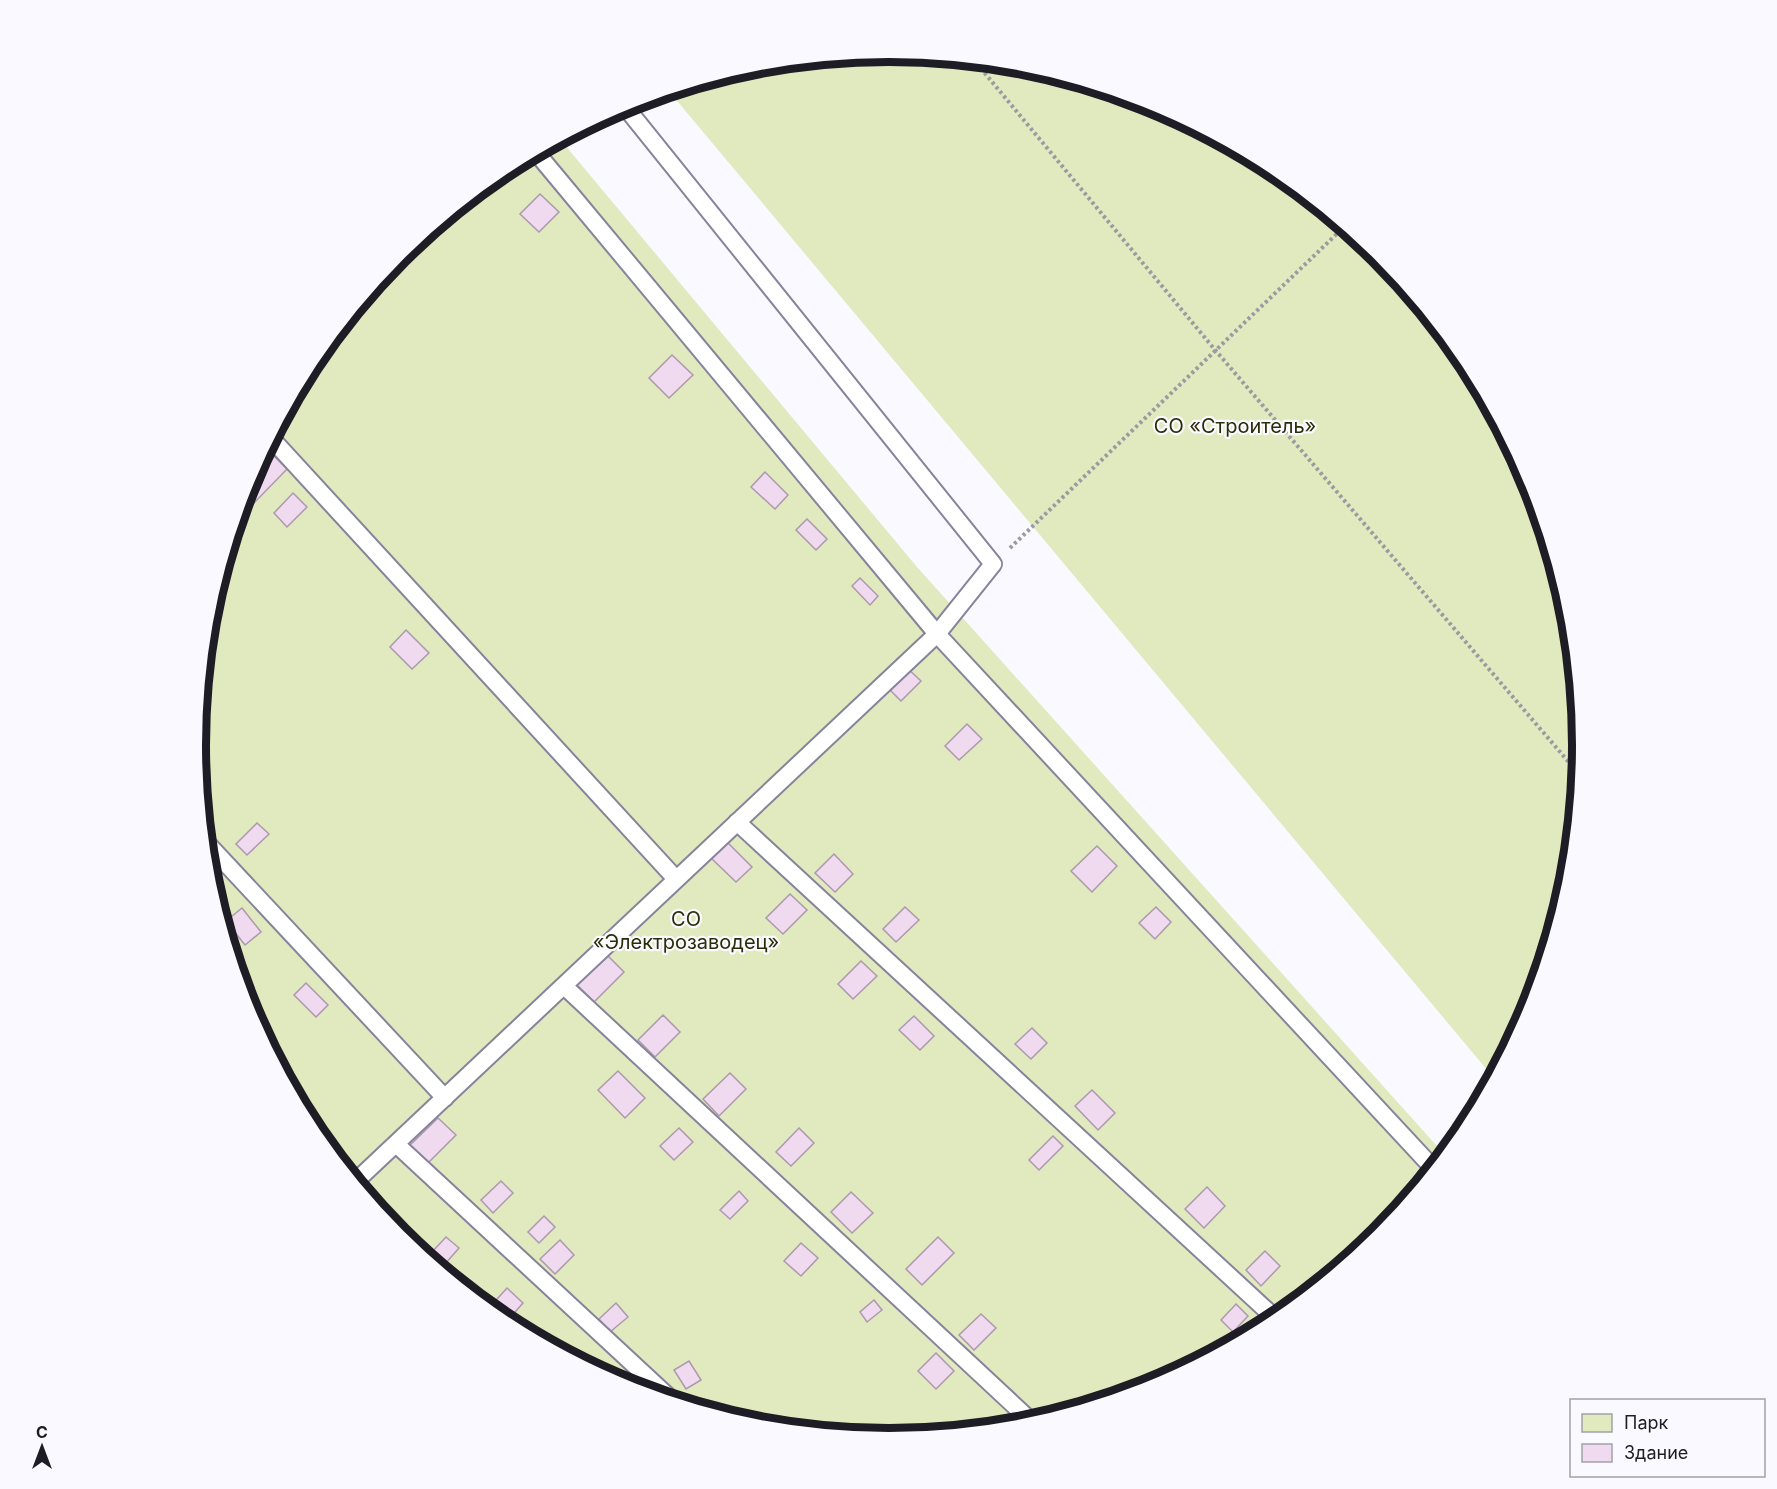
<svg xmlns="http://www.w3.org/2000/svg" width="1777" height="1489" viewBox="0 0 1777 1489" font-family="Inter,sans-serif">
	<rect width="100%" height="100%" fill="#faf9ff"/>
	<g fill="#e1e9be">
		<path d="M 888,51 L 1024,64 L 1154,104 L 1274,168 L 1379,254 L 1465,360 L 1529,479 L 1569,610 L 1582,745 L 1569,880 L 1529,1010 L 1493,1077 L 668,90 L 754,64 Z"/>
		<path d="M 559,138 L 917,567 L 1445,1155 L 1379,1235 L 1273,1321 L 1154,1385 L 1023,1425 L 888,1438 L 753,1425 L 623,1385 L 503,1321 L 398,1235 L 312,1129 L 248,1010 L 208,879 L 195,744 L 208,609 L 248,479 L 312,359 L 398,254 L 504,168 Z"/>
	</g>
	<g fill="#efdaef" stroke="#ad99ad" stroke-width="1.5">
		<path d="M 514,162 L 516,164 L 499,180 L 494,175 Z"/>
		<path d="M 540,194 L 559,212 L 539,232 L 520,214 Z"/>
		<path d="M 672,355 L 693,375 L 669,398 L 649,378 Z"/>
		<path d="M 271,453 L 287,469 L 254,503 L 244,493 L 248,479 Z"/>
		<path d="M 765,472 L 788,495 L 775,509 L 751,487 Z"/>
		<path d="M 293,493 L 307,507 L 287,527 L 274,513 Z"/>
		<path d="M 807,519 L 827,539 L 816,550 L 796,530 Z"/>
		<path d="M 860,578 L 878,596 L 870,605 L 852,586 Z"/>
		<path d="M 406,630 L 429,653 L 412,669 L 390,647 Z"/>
		<path d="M 905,666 L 921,681 L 901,701 L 886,686 Z"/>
		<path d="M 967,724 L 982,739 L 959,760 L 945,746 Z"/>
		<path d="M 257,823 L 269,834 L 247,855 L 236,844 Z"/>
		<path d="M 727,842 L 752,867 L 736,882 L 711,858 Z"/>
		<path d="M 1097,846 L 1117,866 L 1092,892 L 1071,871 Z"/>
		<path d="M 834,854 L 853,874 L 835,892 L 815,873 Z"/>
		<path d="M 790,894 L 807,910 L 783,934 L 766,918 Z"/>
		<path d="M 905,907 L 919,920 L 896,942 L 883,929 Z"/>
		<path d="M 1156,907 L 1171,922 L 1155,939 L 1139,923 Z"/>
		<path d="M 242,908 L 261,932 L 245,945 L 226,921 Z"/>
		<path d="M 602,950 L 624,972 L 594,1002 L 572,980 Z"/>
		<path d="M 861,961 L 877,976 L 853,999 L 838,984 Z"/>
		<path d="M 306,983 L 328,1005 L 316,1017 L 294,995 Z"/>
		<path d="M 663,1015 L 680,1032 L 655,1057 L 638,1040 Z"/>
		<path d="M 914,1016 L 934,1036 L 920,1050 L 899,1030 Z"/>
		<path d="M 1032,1028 L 1047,1043 L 1031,1059 L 1015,1044 Z"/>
		<path d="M 618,1071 L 645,1098 L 625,1118 L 598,1090 Z"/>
		<path d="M 730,1073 L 746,1089 L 719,1116 L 703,1099 Z"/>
		<path d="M 1092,1090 L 1115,1113 L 1098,1130 L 1075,1106 Z"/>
		<path d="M 438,1118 L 456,1135 L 426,1165 L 408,1147 Z"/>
		<path d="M 679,1128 L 693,1142 L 674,1160 L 660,1146 Z"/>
		<path d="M 799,1128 L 814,1143 L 791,1166 L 776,1152 Z"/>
		<path d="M 1053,1136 L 1063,1146 L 1039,1170 L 1029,1160 Z"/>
		<path d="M 501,1181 L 513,1193 L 493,1213 L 481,1200 Z"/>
		<path d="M 1207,1187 L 1225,1206 L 1204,1228 L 1185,1209 Z"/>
		<path d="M 739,1191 L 748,1201 L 730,1219 L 720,1210 Z"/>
		<path d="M 851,1192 L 873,1213 L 852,1233 L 831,1212 Z"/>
		<path d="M 544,1216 L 555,1227 L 539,1243 L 528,1232 Z"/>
		<path d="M 446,1237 L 459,1248 L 445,1264 L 432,1252 Z"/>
		<path d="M 938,1237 L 954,1253 L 922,1285 L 906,1269 Z"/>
		<path d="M 560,1240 L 574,1255 L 555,1274 L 540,1259 Z"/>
		<path d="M 801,1243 L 818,1258 L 801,1276 L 784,1261 Z"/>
		<path d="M 1265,1251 L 1280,1266 L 1261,1286 L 1246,1270 Z"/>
		<path d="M 507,1288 L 523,1303 L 506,1322 L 489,1308 Z"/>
		<path d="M 874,1300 L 882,1310 L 867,1322 L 860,1312 Z"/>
		<path d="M 616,1303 L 628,1317 L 610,1332 L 599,1319 Z"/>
		<path d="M 1236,1304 L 1248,1316 L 1233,1332 L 1221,1320 Z"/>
		<path d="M 981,1314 L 996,1328 L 974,1350 L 959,1335 Z"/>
		<path d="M 570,1349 L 584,1362 L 583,1364 L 565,1354 Z"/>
		<path d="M 936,1353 L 954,1371 L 936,1389 L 918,1371 Z"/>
		<path d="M 689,1361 L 701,1380 L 686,1389 L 674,1370 Z"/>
	</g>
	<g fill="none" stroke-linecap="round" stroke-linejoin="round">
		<defs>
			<g id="service">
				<path d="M 535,151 L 937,634 L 1433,1168"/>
				<path d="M 270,437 L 676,879"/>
				<path d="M 737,822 L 1276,1319"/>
				<path d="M 204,840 L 445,1098"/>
				<path d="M 564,986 L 1032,1422"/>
				<path d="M 396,1144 L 672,1400"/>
				<path d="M 355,1182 L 937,634 L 993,564 L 623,104"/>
			</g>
		</defs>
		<use href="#service" stroke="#87839b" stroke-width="20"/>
		<g stroke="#9b9aa1" stroke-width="4" stroke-dasharray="3 3" stroke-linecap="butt">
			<path d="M 973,59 L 1216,351 L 1579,774"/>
			<path d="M 1010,548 L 1345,226"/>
		</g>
		<use href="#service" stroke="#fff" stroke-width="16"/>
	</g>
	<g text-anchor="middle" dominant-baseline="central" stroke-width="4.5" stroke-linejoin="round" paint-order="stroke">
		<g font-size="20" fill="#2a2e06" stroke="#faf9ff">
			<text x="1235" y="426">СО «Строитель»</text>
			<text x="686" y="919">СО<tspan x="686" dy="23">«Электрозаводец»</tspan></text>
		</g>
	</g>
	<path d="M0 0H1777V1489H0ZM206 745a683 683 0 1 1 1366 0a683 683 0 1 1-1366 0Z" fill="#faf9ff" fill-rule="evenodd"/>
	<path fill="none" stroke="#1e1c25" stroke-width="8" d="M206 745a683 683 0 1 1 1366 0a683 683 0 1 1-1366 0Z"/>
	<rect x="1570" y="1399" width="195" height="78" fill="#faf9ff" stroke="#a2a1a8" stroke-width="1.5"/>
	<rect x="1582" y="1414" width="30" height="18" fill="#e1e9be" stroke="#a2a1a8" stroke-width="1.5"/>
	<text x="1624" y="1429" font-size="18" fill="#1e1c25">Парк</text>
	<rect x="1582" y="1444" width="30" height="18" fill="#efdaef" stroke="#a2a1a8" stroke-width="1.5"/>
	<text x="1624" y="1459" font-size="18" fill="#1e1c25">Здание</text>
	<g transform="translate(42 1447)" stroke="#faf9ff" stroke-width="4.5" paint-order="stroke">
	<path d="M0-4.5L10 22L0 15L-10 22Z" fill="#1e1c25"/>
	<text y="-9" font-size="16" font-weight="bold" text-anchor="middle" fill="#1e1c25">С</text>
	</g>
</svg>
